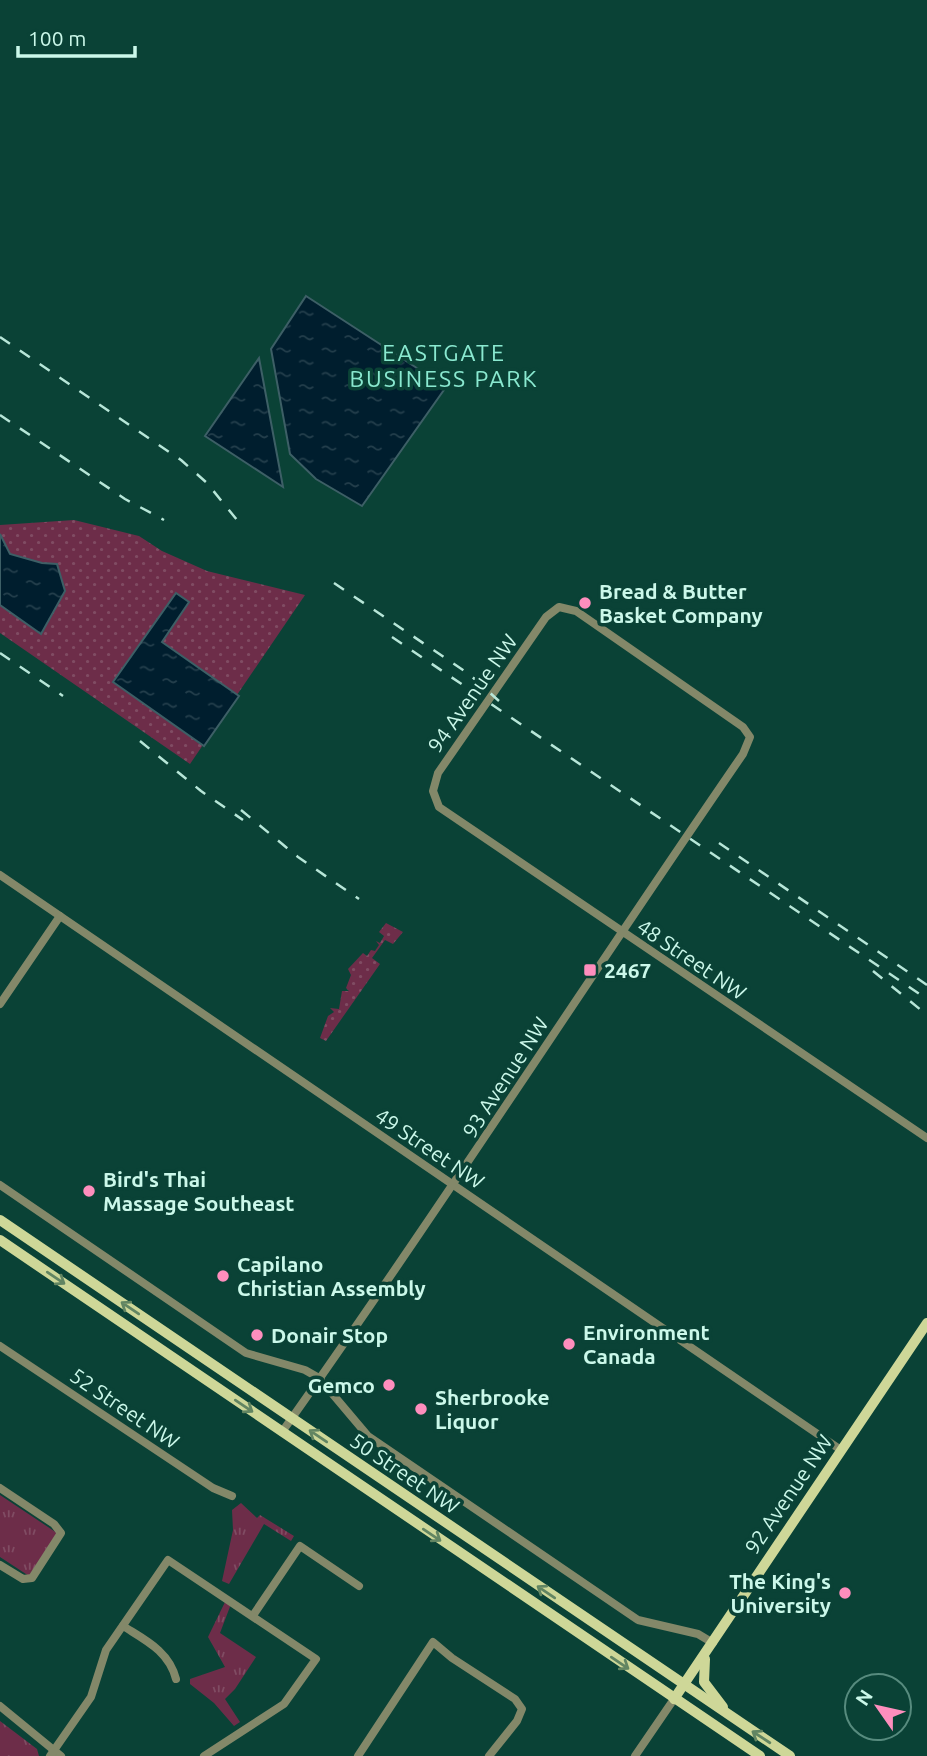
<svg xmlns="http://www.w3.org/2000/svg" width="927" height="1756" viewBox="0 0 927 1756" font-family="Ubuntu,sans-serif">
	<defs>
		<pattern id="grass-dots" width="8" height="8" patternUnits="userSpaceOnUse" patternTransform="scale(1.75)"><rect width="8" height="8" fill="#6d2d49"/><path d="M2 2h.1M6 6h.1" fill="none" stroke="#804c63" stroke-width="1.8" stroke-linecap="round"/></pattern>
		<pattern id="park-tufts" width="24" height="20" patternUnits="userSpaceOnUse" patternTransform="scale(1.75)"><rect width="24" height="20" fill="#6d2d49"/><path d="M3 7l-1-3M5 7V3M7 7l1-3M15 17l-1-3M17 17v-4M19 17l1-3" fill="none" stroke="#804c63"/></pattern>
		<pattern id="water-ripples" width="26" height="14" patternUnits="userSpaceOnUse" patternTransform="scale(1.75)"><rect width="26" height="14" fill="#001e2e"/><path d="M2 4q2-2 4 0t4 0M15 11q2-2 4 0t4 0" fill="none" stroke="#243f4c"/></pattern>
	</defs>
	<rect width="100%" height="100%" fill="#0a4236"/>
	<g fill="url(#grass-dots)">
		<path d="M 74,520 L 139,536 L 162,551 L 207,571 L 305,595 L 190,764 L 0,633 L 0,525 Z"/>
		<path d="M 386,923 L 403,932 L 393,944 L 385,940 L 372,958 L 380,964 L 326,1041 L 320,1038 L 328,1016 L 334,1012 L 330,1008 L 339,1009 L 342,991 L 349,991 L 346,988 L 351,975 L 348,969 L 363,953 L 367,956 L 371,950 L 375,951 L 379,945 L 376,941 L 380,943 L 384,936 L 379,932 Z"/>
	</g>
	<g fill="url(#park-tufts)">
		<path d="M 0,1495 L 57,1533 L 29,1576 L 0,1557 Z"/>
		<path d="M 241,1503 L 257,1518 L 260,1515 L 294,1536 L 291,1541 L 264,1524 L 229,1584 L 222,1581 L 233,1530 L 232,1510 Z"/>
		<path d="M 226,1600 L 231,1604 L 220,1633 L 256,1657 L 235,1689 L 225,1699 L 240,1722 L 234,1726 L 214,1703 L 190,1684 L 190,1679 L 225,1667 L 208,1637 Z"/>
		<path d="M 0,1721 L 37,1749 L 39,1756 L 0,1756 Z"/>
	</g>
	<g fill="url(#water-ripples)" stroke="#3d5f66" stroke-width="2">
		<path d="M 306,296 L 446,387 L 362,506 L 316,479 L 290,454 L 271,349 Z"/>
		<path d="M 259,358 L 283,487 L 205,436 Z"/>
		<path d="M 0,534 L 10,554 L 42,563 L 57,564 L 65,591 L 41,634 L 0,605 Z"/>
		<path d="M 176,593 L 189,602 L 162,642 L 239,696 L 204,746 L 113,682 Z"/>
	</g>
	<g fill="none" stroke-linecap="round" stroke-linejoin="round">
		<g stroke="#838869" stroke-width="8">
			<path d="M 0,875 L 841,1450"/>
			<path d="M 0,1004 L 60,916"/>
			<path d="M 0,1185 L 246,1353 L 305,1370 L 319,1378 L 368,1436 L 638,1620 L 698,1634 L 713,1643"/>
			<path d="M 0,1346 L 213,1488 L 232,1496"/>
			<path d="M 282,1432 C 440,1209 588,979 743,754 L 750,737 L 743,727 L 576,611 L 559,607 L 546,617 L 438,773 L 433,791 L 439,807 L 927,1138"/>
			<path d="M 0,1488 L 54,1524 L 61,1533 L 32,1578 L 23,1579 L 0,1565"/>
			<path d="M 254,1614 L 300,1546 L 359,1586"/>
			<path d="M 123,1626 C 145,1640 169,1651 176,1679"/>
			<path d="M 0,1706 L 61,1756"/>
			<path d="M 50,1756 L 91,1697 L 106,1650 L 168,1560 L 316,1659 L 284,1704 L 204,1756"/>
			<path d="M 358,1756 L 433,1642 L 452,1658 L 515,1699 L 522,1709 L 517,1721 L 489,1756"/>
			<path d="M 635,1756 L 674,1699"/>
		</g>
		<g stroke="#ced798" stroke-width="10">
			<path d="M 0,1220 L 790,1756"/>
			<path d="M 0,1240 L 760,1756"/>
			<path d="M 705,1659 L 704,1682 L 723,1707"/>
			<path d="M 674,1699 L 927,1323"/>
		</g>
		<g stroke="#b7e6d8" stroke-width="2.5" stroke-dasharray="12 12" stroke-linecap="butt">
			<path d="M 0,337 L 181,460 L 207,483 L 237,520"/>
			<path d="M 0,415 L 125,499 L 164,520"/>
			<path d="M 334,583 L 469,674 L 499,701"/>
			<path d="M 392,637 L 927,999"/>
			<path d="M 0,653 L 63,696"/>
			<path d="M 140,741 L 201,791 L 243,820"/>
			<path d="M 241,810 L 298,857 L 359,899"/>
			<path d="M 719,843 L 927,985"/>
			<path d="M 873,971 L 927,1015"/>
		</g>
	</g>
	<defs><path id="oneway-shaft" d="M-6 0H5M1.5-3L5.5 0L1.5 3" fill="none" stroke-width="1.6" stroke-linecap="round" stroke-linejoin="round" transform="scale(1.75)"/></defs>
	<g stroke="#628562">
		<use href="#oneway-shaft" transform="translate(56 1278) rotate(34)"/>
		<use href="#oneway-shaft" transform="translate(130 1308) rotate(-146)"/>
		<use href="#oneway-shaft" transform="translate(244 1406) rotate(34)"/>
		<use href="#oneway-shaft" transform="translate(318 1436) rotate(-146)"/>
		<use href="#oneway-shaft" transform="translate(432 1535) rotate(34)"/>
		<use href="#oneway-shaft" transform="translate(546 1592) rotate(-146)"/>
		<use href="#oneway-shaft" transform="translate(620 1663) rotate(34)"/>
		<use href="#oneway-shaft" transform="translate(761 1737) rotate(-147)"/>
	</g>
	<g fill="#fe8ebd" stroke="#0a4236" stroke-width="2.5">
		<circle cx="585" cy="603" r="7"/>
		<rect x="583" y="963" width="14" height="14" rx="3.5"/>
		<circle cx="89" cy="1191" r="7"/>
		<circle cx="223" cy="1276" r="7"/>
		<circle cx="257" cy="1335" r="7"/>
		<circle cx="569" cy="1344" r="7"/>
		<circle cx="389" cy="1385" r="7"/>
		<circle cx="421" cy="1409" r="7"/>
		<circle cx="845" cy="1593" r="7"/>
	</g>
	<g text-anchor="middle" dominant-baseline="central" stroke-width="7" stroke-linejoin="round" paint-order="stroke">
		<g font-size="21" font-weight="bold" fill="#cbf8ea" stroke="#0a4236" text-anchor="start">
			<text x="599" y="591">Bread &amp; Butter<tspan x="599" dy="24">Basket Company</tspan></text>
			<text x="604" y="970">2467</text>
			<text x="103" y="1179">Bird's Thai<tspan x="103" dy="24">Massage Southeast</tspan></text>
			<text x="237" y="1264">Capilano<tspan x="237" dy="24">Christian Assembly</tspan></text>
			<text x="583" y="1332">Environment<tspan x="583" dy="24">Canada</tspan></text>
			<text x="271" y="1335">Donair Stop</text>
			<text x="375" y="1385" text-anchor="end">Gemco</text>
			<text x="435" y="1397">Sherbrooke<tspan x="435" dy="24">Liquor</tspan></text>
			<text x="831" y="1581" text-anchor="end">The King's<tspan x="831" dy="24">University</tspan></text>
		</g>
		<g font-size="21" fill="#cbf8ea" stroke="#0a4236">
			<text transform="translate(472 693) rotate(-55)">94 Avenue NW</text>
			<text transform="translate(692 959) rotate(34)">48 Street NW</text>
			<text transform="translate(505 1077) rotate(-57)">93 Avenue NW</text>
			<text transform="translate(430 1148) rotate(34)">49 Street NW</text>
			<text transform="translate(125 1408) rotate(34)">52 Street NW</text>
			<text transform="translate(405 1473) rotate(34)">50 Street NW</text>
			<text transform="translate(788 1494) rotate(-56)">92 Avenue NW</text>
		</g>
		<g font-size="23" letter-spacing="2" fill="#8ae9d0" stroke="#0a4236">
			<text x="444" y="352">EASTGATE<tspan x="444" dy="26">BUSINESS PARK</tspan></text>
		</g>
	</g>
	<g transform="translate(878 1707) rotate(304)"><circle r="33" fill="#0a4236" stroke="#578b7e" stroke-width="2"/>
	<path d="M0-5L12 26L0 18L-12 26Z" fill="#fe8ebd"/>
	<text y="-10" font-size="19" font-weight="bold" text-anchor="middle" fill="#cbf8ea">N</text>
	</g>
	<path d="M18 46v10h117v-10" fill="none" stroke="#cbf8ea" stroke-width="3.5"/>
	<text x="28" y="46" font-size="21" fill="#cbf8ea" stroke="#0a4236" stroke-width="5" paint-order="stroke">100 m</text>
</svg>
